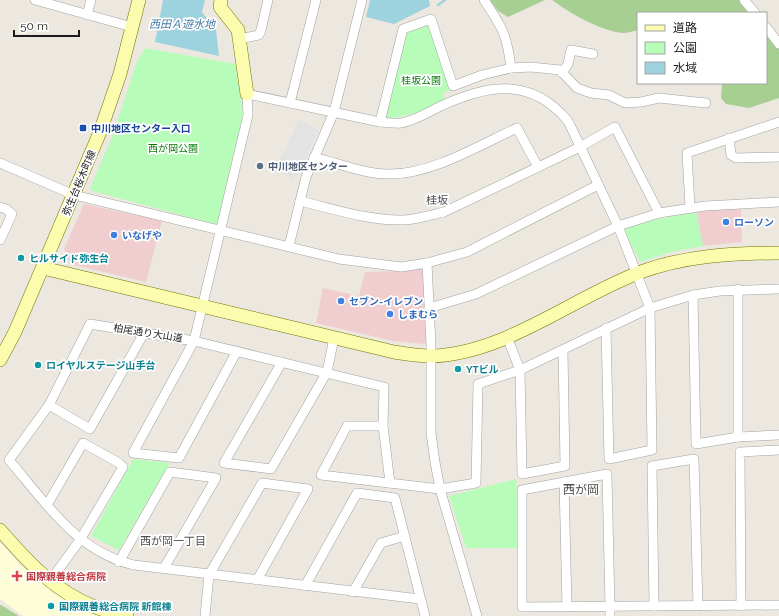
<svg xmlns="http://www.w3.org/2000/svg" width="779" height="616" viewBox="0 0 779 616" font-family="Raleway,'Noto Sans JP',sans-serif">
	<rect width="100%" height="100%" fill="#ede8df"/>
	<g fill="#f0cdce">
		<path d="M 84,204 L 162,221 L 146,282 L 70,264 L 64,249 Z"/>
		<path d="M 741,207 L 742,242 L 703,246 L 696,211 Z"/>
		<path d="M 421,268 L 425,271 L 426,343 L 424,344 L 393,341 L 316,323 L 323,288 L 359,296 L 365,272 L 405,271 Z"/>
	</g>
	<path fill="#fffdd7" d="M 0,542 L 22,566 L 45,586 L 62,598 L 100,616 L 23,616 L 0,599 Z"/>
	<g fill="#a7cf92">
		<path d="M 490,0 L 545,0 L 508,17 L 498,11 Z"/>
		<path d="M 552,0 L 740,0 L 750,13 L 638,13 L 638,30 C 633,31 627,33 623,33 C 602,32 568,12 552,0 Z"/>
		<path d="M 766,33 L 779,49 L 779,98 L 749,108 L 726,104 L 721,98 L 722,83 L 766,83 Z"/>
		<path d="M 0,605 L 1,605 L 19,616 L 0,616 Z"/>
	</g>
	<g fill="#b8fcb9">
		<path d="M 426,24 L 430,26 L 443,61 L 450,90 L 443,93 L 445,99 L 417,113 L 388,119 L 385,114 L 407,32 Z"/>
		<path d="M 145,48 L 235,64 L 243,114 L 218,222 L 215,224 L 92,191 L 90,188 L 112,137 L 136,64 Z"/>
		<path d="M 696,211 L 703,246 L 672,252 L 640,262 L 624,231 L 627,226 Z"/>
		<path d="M 133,459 L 170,463 L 119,550 L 91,536 Z"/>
		<path d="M 516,479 L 519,548 L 466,548 L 449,496 Z"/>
	</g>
	<path fill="#e3e3e3" d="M 299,120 L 319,130 L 297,177 L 292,180 L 278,164 Z"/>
	<g fill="#9dd3de">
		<path d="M 163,0 L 205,0 L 202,12 L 216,30 L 219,56 L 155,42 Z"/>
		<path d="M 370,0 L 429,0 L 430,6 L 394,24 L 366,17 Z"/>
	</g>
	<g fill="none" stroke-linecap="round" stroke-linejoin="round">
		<path stroke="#9dd3de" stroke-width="2.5" d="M 438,5 L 445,0"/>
		<defs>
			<g id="street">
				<path d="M 35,0 L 132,27"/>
				<path d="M 484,0 C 502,27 507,34 511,68"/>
				<path d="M 744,0 L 755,13"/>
				<path d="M 87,15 L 91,0"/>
				<path d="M 766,27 L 779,44"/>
				<path d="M 239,39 L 259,35 L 261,30 L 268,0"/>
				<path d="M 562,73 L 568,64 L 571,50 L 593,54"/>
				<path d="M 290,103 L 316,0"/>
				<path d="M 380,122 L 403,29 L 431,19 L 453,86 L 482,75 L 511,68 L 531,67 L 560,70 L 577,88 L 591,93 L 609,95 L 625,103 L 641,102 L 659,98 L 706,103"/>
				<path d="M 729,138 L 731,155 L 736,158 L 779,157"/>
				<path d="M 314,157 C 338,163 366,175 391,174 C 432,174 480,145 517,128 L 538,167"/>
				<path d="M 0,163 L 74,195 L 339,259 L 401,267 L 427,263 L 467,252 L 598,185"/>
				<path d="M 300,201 C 334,209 369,221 404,220 C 417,219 431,215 444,212 L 580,147 L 615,127 L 659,213"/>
				<path d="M 0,207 L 6,209 L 12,214 L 0,240"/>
				<path d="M 690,207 L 687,153 L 779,122"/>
				<path d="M 289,246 L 306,177 L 334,112 L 362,0"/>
				<path d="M 427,263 L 431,345 L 431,433 L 435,462 L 440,489 L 477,616"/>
				<path d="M 738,289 L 738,437"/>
				<path d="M 693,295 L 696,444 L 738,437 L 779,435"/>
				<path d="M 429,308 L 476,294 L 618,226 L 659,213 L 705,206 L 779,202"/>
				<path d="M 507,337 L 520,370 L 522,474 L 565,466 L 563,350"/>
				<path d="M 237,351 L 179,458 L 133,453 L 194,341 L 248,115 L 247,94 L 380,122 C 387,122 394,124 401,123 C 415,121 428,112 441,106 C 488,84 531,77 568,121 L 618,226 L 650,308 L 652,450 L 609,459 L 606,328"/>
				<path d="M 282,362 L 224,463 L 271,469 L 327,372 L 334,338"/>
				<path d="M 49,405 L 90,429 L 144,333"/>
				<path d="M 383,426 L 347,426 L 321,475 L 440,489 L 476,483 L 478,384 L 520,370 L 650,308 L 693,295 L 720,291 L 779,289"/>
				<path d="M 564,482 L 567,607"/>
				<path d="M 390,483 L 383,426 L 384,387 L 194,341 L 90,324 L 49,405 L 9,460 C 46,503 77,552 134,565 L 420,599"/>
				<path d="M 47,505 L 83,443 L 119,463 L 123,467 L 80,540 L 50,581"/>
				<path d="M 119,562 L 170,472 L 216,478 L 164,568"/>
				<path d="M 305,586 L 357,493 L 395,498 L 425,616"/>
				<path d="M 353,592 L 381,543 L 405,536"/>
				<path d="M 654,606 L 652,466 L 694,459 L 698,606"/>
				<path d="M 741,606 L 740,452 L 779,450"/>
				<path d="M 205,616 L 209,575 L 262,483 L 308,489 L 257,580"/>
				<path d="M 610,616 L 610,607 L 607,474 L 522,490 L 522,607 L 779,605"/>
			</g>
			<g id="secondary">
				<path d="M 221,0 L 220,7 L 238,30 L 247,94"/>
				<path d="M 43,268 L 394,352 C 406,354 419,356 431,356 C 504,354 571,299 638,273 C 683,256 731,253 779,253"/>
				<path d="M 0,360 L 15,332 L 100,132 L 120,74 L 139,0"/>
				<path d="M 0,530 C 27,561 55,592 95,607 C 105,611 116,613 127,616"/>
			</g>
		</defs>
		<use href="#street" stroke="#a2a2a2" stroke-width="10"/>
		<use href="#secondary" stroke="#6e7400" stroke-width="14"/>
		<use href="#street" stroke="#fff" stroke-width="9"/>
		<use href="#secondary" stroke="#fcfcaf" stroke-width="13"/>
	</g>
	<rect fill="#1a4fb4" stroke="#fff" stroke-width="1.5" x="79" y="124" width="8" height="8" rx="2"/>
	<circle fill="#5c6f8a" stroke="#fff" stroke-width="1.5" cx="260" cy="166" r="4"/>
	<g fill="#3f7fe0" stroke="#fff" stroke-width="1.5">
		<circle cx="726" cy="222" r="4"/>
		<circle cx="114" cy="235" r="4"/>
		<circle cx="341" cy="301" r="4"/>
		<circle cx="390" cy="314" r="4"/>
	</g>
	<g fill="#0f9aa8" stroke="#fff" stroke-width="1.5">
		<circle cx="21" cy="258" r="4"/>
		<circle cx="38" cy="365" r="4"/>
		<circle cx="458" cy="369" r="4"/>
		<circle cx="51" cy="606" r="4"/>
	</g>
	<path fill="#e0444e" stroke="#fff" stroke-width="1.5" d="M15 570h4v4h4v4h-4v4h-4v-4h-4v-4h4z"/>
	<g text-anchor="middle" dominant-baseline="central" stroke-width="3.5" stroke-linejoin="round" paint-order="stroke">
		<g font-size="10" fill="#067c08" stroke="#fff">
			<text x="421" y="80">桂坂公園</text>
			<text x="173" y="148">西が岡公園</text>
		</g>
		<g font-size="10" font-weight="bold" fill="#164399" stroke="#fff" text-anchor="start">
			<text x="91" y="128">中川地区センター入口</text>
		</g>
		<g font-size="10" font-weight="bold" fill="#4e5e75" stroke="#fff" text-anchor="start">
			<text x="268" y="166">中川地区センター</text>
		</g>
		<g font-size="10" fill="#1b1b1b" stroke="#fff">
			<text transform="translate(79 183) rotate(-67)">弥生台桜木町線</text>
			<text transform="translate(148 333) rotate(9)">柏尾通り大山道</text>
		</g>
		<g font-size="10" font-weight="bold" fill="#366cbe" stroke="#fff" text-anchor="start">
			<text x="734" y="222">ローソン</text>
			<text x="122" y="235">いなげや</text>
			<text x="349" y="301">セブン-イレブン</text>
			<text x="398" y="314">しまむら</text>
		</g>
		<g font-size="10" font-weight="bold" fill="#0d838f" stroke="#fff" text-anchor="start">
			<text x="29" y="258">ヒルサイド弥生台</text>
			<text x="46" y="365">ロイヤルステージ山手台</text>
			<text x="466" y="369">YTビル</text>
			<text x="59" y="606">国際親善総合病院 新館棟</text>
		</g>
		<g font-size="10" font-weight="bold" fill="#be3a42" stroke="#fff" text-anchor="start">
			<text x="26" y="576">国際親善総合病院</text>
		</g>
		<g font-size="11" font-style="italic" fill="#417aa6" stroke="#fff">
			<text x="182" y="24">西田Ａ遊水地</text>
		</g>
		<g font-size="11" fill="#4e4e4e" stroke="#fff">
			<text x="437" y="200">桂坂</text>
			<text x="173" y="541">西が岡一丁目</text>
		</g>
		<g font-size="12" fill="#4e4e4e" stroke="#fff">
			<text x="581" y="490">西が岡</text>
		</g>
	</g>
	<rect x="637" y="12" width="130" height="72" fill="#ffffff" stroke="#a4a4a4"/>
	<rect x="645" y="25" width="20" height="6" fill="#fcfcaf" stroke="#a4a4a4"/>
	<text x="673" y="32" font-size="12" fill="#1b1b1b">道路</text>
	<rect x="645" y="42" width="20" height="12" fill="#b8fcb9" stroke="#a4a4a4"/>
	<text x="673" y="52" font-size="12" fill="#1b1b1b">公園</text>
	<rect x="645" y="62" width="20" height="12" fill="#9dd3de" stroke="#a4a4a4"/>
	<text x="673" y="72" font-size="12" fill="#1b1b1b">水域</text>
	<path d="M14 30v6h65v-6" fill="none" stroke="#1b1b1b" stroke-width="2"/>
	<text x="20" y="30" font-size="12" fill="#1b1b1b" stroke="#ffffff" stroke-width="3" paint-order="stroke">50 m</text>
</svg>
